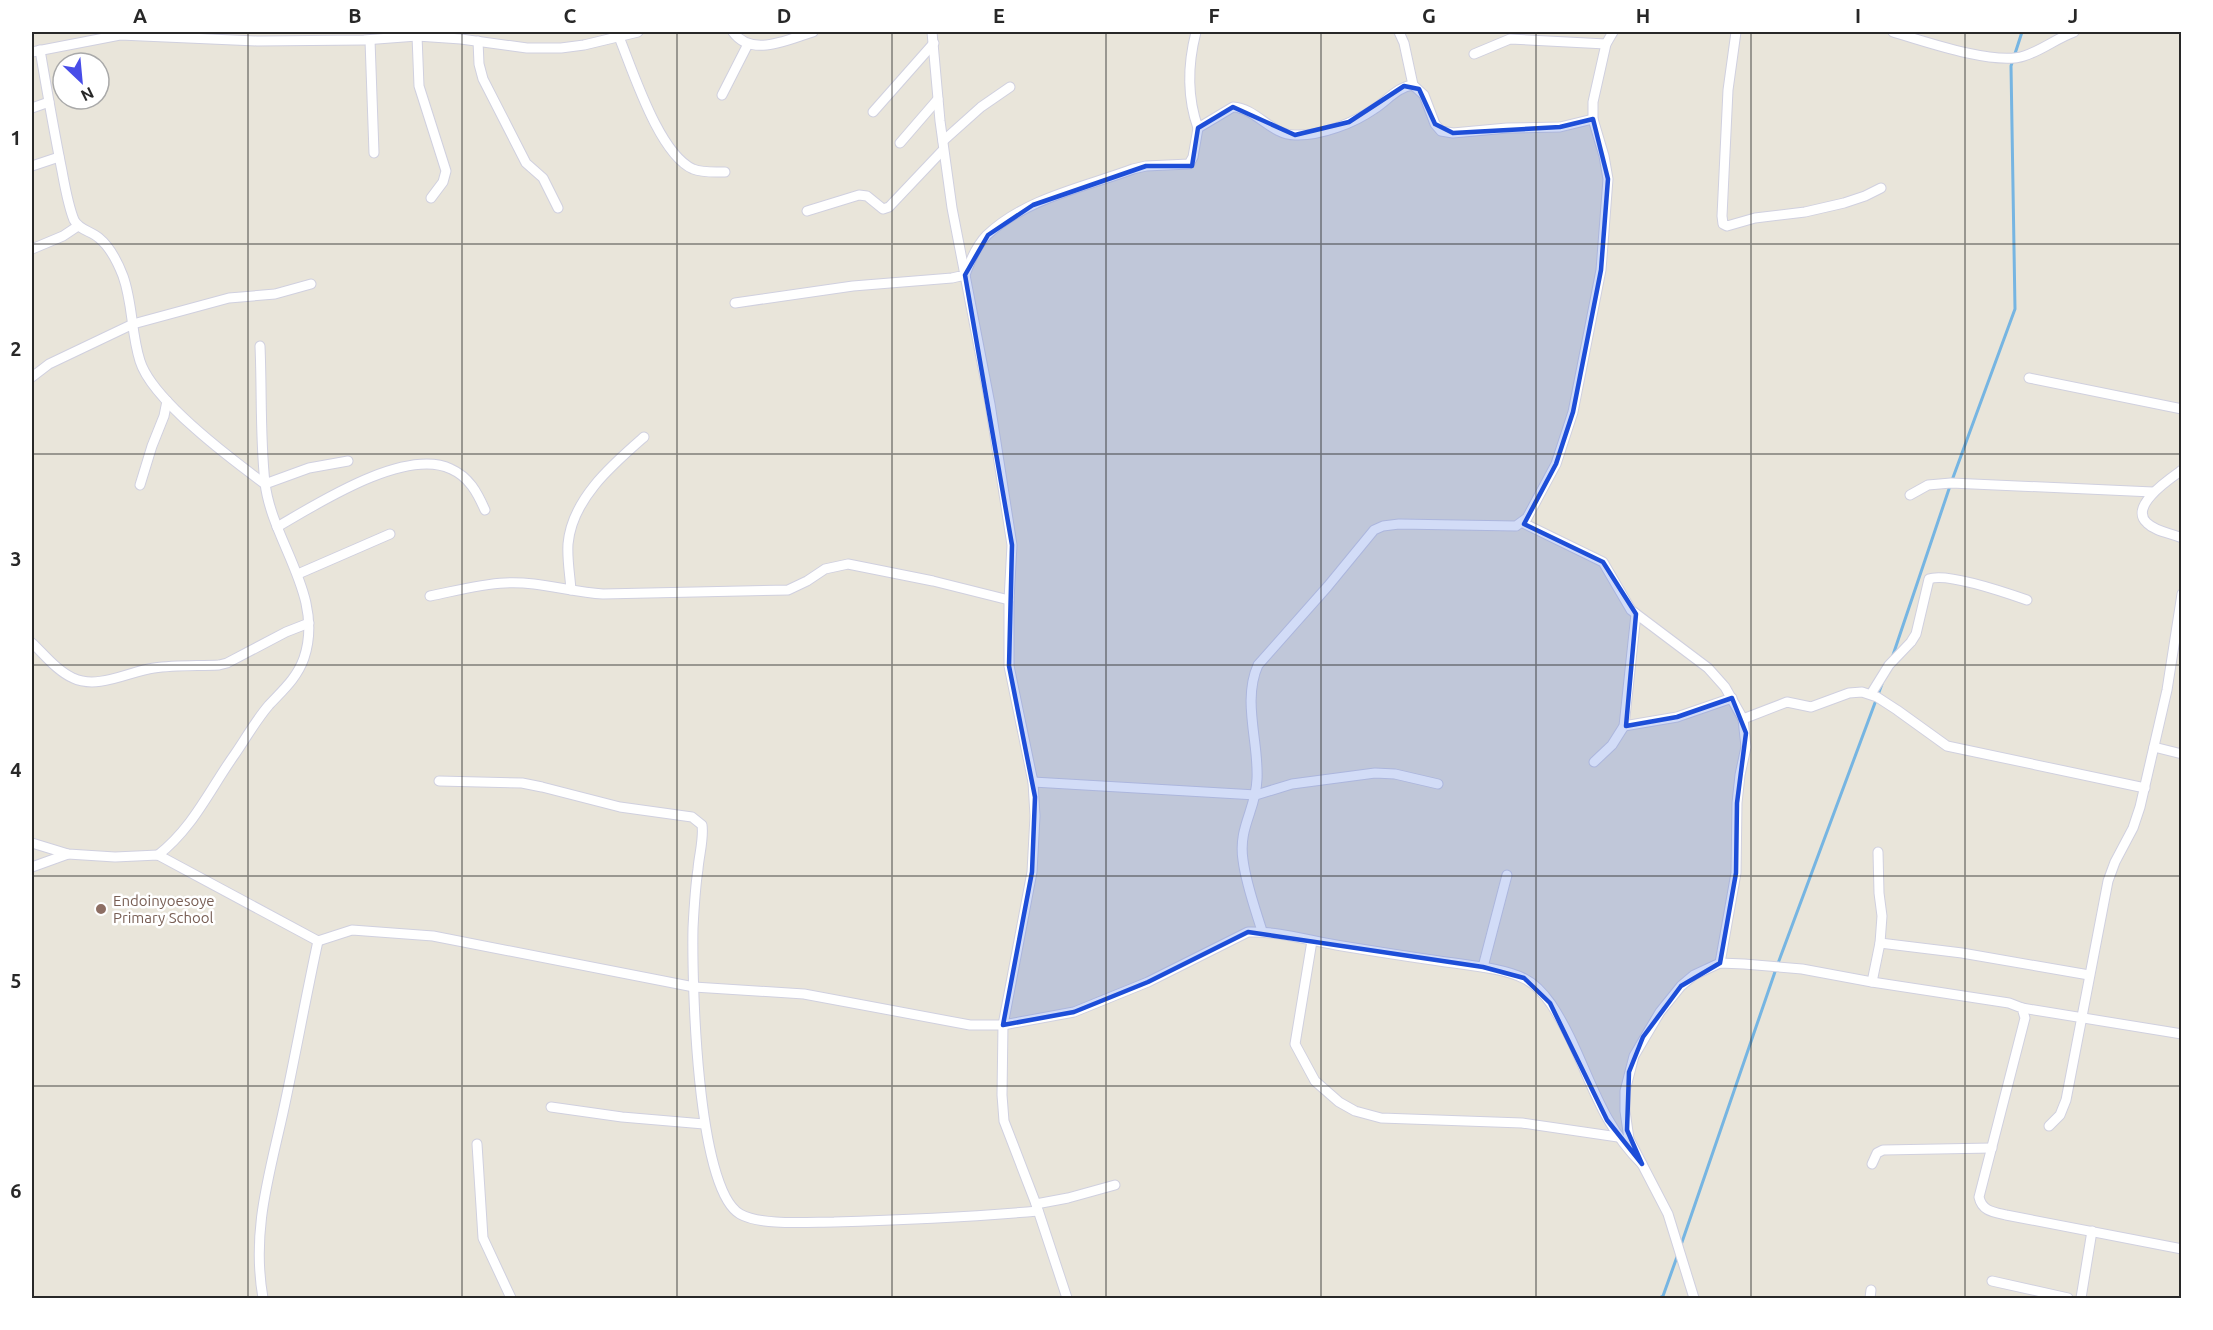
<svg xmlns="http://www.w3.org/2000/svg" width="2213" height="1330" viewBox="0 0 2213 1330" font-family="Ubuntu,sans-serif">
	<rect width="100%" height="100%" fill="#e9e5da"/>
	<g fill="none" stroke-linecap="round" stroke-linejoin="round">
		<g stroke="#76b5e2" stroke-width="3">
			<path d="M 1892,658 L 1951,483 L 2015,309 L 2011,66 L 2022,32"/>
			<path d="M 1681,1245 L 1777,966 L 1882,684"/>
			<path d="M 1659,1298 L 1663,1296 L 1678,1254"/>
		</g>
		<defs>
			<g id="minor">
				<path d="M 733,32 C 752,58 788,39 813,32"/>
				<path d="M 932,32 L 940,121 L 952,208 L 990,404 L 1012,545 L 1009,600 L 1009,666 L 1033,782 L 1035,816 L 1032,872 L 1003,1025 L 1002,1095 L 1004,1121 L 1036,1204 L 1067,1298"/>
				<path d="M 1196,32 C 1188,63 1187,97 1198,128"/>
				<path d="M 1399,32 L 1404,43 L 1413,85"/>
				<path d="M 1736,32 L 1728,90 L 1722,216 L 1723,224 L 1727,226 L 1755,218 L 1805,212 L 1844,203 L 1865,196 L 1881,188"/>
				<path d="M 1893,32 C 1923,41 1995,66 2024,56 C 2041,51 2057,38 2074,32"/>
				<path d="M 417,36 L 419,86 L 446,171 L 443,182 L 431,198"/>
				<path d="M 619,37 C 633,71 659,154 693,169 C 703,173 714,172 725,172"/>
				<path d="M 370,40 L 374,153"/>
				<path d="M 478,41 L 479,64 L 483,79 L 526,163 L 543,178 L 558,208"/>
				<path d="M 40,50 C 47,91 54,131 62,171 C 65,187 68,205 74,220 C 79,230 91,231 99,238 C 110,247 118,263 123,276 C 133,304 131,333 140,361 C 152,400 231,459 265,484 L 309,468 L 348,461"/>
				<path d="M 32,52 L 120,35 L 257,41 L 364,40 L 417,36 L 461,39 L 527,48 L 561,48 L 584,45 L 638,32"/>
				<path d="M 1474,54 L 1510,39 L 1606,44"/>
				<path d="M 722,95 L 748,44"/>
				<path d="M 32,108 L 49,102"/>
				<path d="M 873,112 L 934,43"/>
				<path d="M 943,141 L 981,107 L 1010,87"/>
				<path d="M 900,143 L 938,99"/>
				<path d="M 32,166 L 59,157"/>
				<path d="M 807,211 L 859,195 L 867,196 L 883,209 L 889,207 L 943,150"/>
				<path d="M 32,249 L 63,236 L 78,226"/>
				<path d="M 735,303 L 853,286 L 952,278 L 965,275 C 970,261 976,246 987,235 C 1026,198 1085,187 1133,169 L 1146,166 L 1189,164 L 1193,157 L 1198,128 L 1233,107 C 1256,108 1271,135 1295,135 C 1321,136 1354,123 1374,109 C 1388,100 1397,87 1413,85 L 1424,95 L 1435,124 L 1441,131 L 1453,133 L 1507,128 L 1560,127 L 1593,119"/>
				<path d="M 32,377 L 49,364 L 133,324 L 229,298 L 275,294 L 311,284"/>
				<path d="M 2029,378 L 2182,409"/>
				<path d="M 2182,470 C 2171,478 2128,506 2147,523 C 2156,532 2171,533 2182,538"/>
				<path d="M 140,485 L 152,446 L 164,416 L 167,401"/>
				<path d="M 1910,495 L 1928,485 L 1951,483 L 2153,492"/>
				<path d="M 1523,523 L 1603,562 L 1631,610 L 1708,668 L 1725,687 L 1743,719 L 1746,747 L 1740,775 L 1737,803 L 1736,873 L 1720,963"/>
				<path d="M 277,527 C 317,504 405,447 451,469 C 469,477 477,492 485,510"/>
				<path d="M 298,574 L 390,534"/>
				<path d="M 571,590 C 570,575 567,560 568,544 C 572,499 612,465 644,437"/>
				<path d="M 430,596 C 455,591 480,584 505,583 C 538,581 570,592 603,594 L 788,590 L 807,581 L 825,569 L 848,564 L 933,581 L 1009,600"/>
				<path d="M 32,643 C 44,654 57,671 73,678 C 98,690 130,671 154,668 C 175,665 197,666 219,665 L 227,663 L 286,632 L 309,623"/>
				<path d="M 1871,694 L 1889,665 L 1911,642 L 1916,634 L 1929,579 C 1947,572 2007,593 2027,600"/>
				<path d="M 1743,719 L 1787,702 L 1811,707 L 1849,693 L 1862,692 L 1877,697 L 1897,710 L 1947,746 L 2145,788"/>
				<path d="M 1624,726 L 1677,717 L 1732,698"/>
				<path d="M 2154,747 L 2182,754"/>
				<path d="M 1594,762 L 1612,745 L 1624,726 L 1636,614"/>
				<path d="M 439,781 L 522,783 L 542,787 L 620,807 L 692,817 L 702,825 C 704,839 699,855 698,869 C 695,889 694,909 693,928 C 692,978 696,1189 740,1214 C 761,1226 809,1222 834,1222 C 902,1220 970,1217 1038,1211"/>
				<path d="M 1033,782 L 1256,795 L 1292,784 L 1375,773 L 1395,774 L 1438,784"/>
				<path d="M 32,843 L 68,854 L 115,857 L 158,855 L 318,941 L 352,930 L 433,936 L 694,987 L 804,994 L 970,1025 L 1003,1025 L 1074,1012 L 1148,982 L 1248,932 C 1279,931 1310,941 1342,946 C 1379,952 1416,958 1454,963 C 1475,966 1506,969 1525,979 C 1535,984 1544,994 1551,1004 C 1587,1058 1593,1116 1642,1164"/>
				<path d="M 158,855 C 193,828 210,789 235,754 C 246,738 256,720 269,705 C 283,690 297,678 304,658 C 325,596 272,542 265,483 C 260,438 262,392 260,346"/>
				<path d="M 32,867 L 68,854"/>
				<path d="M 1262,931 C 1255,908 1246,884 1243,860 C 1238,827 1256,810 1257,779 C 1259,742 1242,701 1258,665 L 1328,586 L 1374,530 L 1383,526 L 1399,524 L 1516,526 L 1527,518 L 1556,464 L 1573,412 L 1601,270 L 1608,179 L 1604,156 L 1593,119 L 1593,102 L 1606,44 L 1613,32"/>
				<path d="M 1312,941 L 1295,1044 L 1315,1081 L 1339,1102 L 1355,1111 L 1381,1118 L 1522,1123 L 1618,1137"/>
				<path d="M 1880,943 L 1962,953 L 2089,975"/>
				<path d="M 1483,967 L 1507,875"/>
				<path d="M 1872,982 L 1880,943 L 1882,916 L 1879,893 L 1878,852"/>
				<path d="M 2022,1008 L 2182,1034"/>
				<path d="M 551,1107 L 622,1117 L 704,1124"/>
				<path d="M 2049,1126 L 2060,1115 L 2066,1100 L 2108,881 L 2115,862 L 2133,828 L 2140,807 L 2167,690 L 2182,594"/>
				<path d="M 477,1144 L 483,1238 L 511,1298"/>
				<path d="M 1872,1164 L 1877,1153 L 1883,1150 L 1992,1148"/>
				<path d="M 1036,1204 L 1068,1198 L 1115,1185"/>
				<path d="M 1992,1281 L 2068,1298"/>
				<path d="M 263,1298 C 251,1230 270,1173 284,1108 C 296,1052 306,996 318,941"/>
				<path d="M 1694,1298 L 1668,1214 L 1629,1139 L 1625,1111 L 1625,1091 L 1634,1056 L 1660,1012 L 1681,986 L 1694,975 L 1720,963 L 1744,964 L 1802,969 L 1872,982 L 2009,1003 L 2022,1008 L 2025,1018 L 1979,1197 C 1982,1211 1993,1212 2006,1215 L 2182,1249"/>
				<path d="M 1870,1298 L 1871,1290"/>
				<path d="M 2081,1298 L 2092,1231"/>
			</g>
		</defs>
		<use href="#minor" stroke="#d0d0df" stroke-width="11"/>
		<use href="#minor" stroke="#fff" stroke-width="9"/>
	</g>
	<path fill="#1d4ed8" fill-opacity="0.2" stroke="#1d4ed8" stroke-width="4.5" stroke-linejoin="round" d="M 1404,86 L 1419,89 L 1435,124 L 1453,133 L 1560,127 L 1593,119 L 1608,179 L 1601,270 L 1573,412 L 1556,464 L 1524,524 L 1603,562 L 1636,614 L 1626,726 L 1677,717 L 1732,698 L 1746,733 L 1737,803 L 1736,873 L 1720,963 L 1681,986 L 1643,1037 L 1629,1072 L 1627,1130 L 1642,1164 L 1607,1120 L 1550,1003 L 1524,978 L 1483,967 L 1248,932 L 1148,982 L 1074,1012 L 1003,1025 L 1032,872 L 1035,797 L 1009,666 L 1012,545 L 965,275 L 988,235 L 1033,205 L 1146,166 L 1192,166 L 1198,128 L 1233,107 L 1295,135 L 1349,122 Z"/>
	<path fill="none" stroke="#282828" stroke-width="1.5" stroke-opacity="0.55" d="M 248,32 L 248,1298M 462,32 L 462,1298M 677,32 L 677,1298M 892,32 L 892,1298M 1106,32 L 1106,1298M 1321,32 L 1321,1298M 1536,32 L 1536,1298M 1751,32 L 1751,1298M 1965,32 L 1965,1298M 32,244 L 2182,244M 32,454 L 2182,454M 32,665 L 2182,665M 32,876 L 2182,876M 32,1086 L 2182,1086"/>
	<circle fill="#8d6e63" stroke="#fff" stroke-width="2" cx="101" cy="909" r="6"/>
	<g text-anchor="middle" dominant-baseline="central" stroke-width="5" stroke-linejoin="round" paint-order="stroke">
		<g font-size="15" fill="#785e54" stroke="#fff" text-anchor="start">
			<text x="113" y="900">Endoinyoesoye<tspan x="113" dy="17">Primary School</tspan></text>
		</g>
	</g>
	<rect width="2213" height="1330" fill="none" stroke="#ffffff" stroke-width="66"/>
	<g transform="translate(81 81) rotate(154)"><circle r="28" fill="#ffffff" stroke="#a9a9a9" stroke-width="1.5"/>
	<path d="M0-4.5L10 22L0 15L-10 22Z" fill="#484de8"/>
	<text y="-9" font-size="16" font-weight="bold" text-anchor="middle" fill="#282828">N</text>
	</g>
	<rect x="33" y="33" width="2147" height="1264" fill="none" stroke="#282828" stroke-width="2"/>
	<g font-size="20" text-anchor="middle" font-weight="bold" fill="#282828">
		<text x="140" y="23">A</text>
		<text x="355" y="23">B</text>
		<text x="570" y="23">C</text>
		<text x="784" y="23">D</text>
		<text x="999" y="23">E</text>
		<text x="1214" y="23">F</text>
		<text x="1429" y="23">G</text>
		<text x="1643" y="23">H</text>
		<text x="1858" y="23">I</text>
		<text x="2073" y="23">J</text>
		<text x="16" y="145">1</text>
		<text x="16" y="356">2</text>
		<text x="16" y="566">3</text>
		<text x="16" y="777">4</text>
		<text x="16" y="988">5</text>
		<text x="16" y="1198">6</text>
	</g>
</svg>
